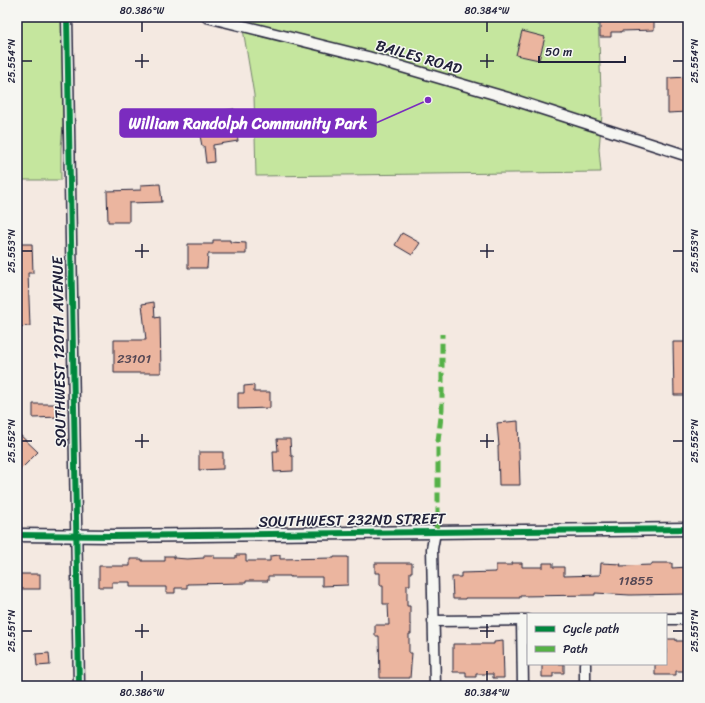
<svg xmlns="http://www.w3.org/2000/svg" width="705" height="703" viewBox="0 0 705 703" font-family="Sriracha,sans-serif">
	<rect width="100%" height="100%" fill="#f4e9e1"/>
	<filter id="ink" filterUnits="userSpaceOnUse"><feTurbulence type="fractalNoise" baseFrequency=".025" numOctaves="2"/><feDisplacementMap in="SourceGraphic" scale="8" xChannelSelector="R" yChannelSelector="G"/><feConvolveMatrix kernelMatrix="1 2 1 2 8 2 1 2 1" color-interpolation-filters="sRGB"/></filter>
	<g filter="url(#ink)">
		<g fill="#c5e69e" stroke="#74846c">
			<path d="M 17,17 L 62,17 L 63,125 L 61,148 L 61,180 L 17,180 Z"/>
			<path d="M 241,17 L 598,17 L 602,115 L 599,149 L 601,172 L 256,176 L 254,95 Z"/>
		</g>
		<g fill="#ebb59f" stroke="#22223b">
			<path d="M 600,17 L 654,17 L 654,30 L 621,31 L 621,32 L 611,32 L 611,37 L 600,37 Z"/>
			<path d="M 522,31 L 545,37 L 539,60 L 516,55 Z"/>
			<path d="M 688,77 L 688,112 L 668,113 L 668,78 Z"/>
			<path d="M 234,109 L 238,141 L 213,145 L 214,162 L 206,163 L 204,146 L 202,146 L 198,125 L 217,123 L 216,112 Z"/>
			<path d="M 160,184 L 162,202 L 129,203 L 129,222 L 108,222 L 107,191 L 141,190 L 141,185 Z"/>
			<path d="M 402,233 L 420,243 L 412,255 L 395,245 Z"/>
			<path d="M 213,240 L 230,240 L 230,242 L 246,243 L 246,254 L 208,254 L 207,268 L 188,268 L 188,244 L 213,244 Z"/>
			<path d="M 17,244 L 32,244 L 33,273 L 28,273 L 30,326 L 17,327 Z"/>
			<path d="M 154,302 L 155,318 L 160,317 L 161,373 L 114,373 L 114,340 L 146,340 L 142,304 Z"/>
			<path d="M 673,342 L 688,342 L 688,395 L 674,395 Z"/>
			<path d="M 254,385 L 254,392 L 270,392 L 270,408 L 238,409 L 238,393 L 244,393 L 244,386 Z"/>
			<path d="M 33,404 L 59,404 L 59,417 L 33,418 Z"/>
			<path d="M 518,421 L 520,485 L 499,485 L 498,446 L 499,446 L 497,423 Z"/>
			<path d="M 17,432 L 38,452 L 17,473 Z"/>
			<path d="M 277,439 L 290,439 L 291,456 L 293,456 L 293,471 L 274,472 L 273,451 L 278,451 Z"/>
			<path d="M 199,452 L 223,452 L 223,469 L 199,470 Z"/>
			<path d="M 204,555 L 214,555 L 214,558 L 236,558 L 236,555 L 246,555 L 246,561 L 270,561 L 270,556 L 280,555 L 280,559 L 334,558 L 334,557 L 348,557 L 348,585 L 322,586 L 322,577 L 290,577 L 290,576 L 268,576 L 268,581 L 246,581 L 246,583 L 187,584 L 187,588 L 175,588 L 175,593 L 166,593 L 166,587 L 130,587 L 130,582 L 112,582 L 112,587 L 99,587 L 99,566 L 130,566 L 130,559 L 142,559 L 142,561 L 165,561 L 165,556 L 174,556 L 174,558 L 187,559 L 204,558 Z"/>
			<path d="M 375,563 L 412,563 L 412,572 L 410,572 L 410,585 L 407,585 L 407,606 L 410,606 L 410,625 L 411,625 L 411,634 L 409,634 L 409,653 L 412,653 L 410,678 L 380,678 L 379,636 L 375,636 L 375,625 L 389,625 L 388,604 L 383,604 L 383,585 L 380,585 L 380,573 L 375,573 Z"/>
			<path d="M 512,563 L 522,563 L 522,567 L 543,567 L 543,563 L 553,563 L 553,567 L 564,567 L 564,576 L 600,575 L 601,563 L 621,564 L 620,566 L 652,565 L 652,563 L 672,563 L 672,568 L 688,567 L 688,594 L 630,595 L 595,593 L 595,595 L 520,596 L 520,598 L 465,598 L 465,599 L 453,599 L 452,577 L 461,577 L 461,573 L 496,572 L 496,565 L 512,565 Z"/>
			<rect x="17" y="574" width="23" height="15"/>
			<path d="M 666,639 L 676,639 L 676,641 L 688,641 L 688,671 L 676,671 L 676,675 L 655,675 L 655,664 L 666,664 Z"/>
			<path d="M 503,641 L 504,678 L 493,678 L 493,674 L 476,674 L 476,677 L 466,677 L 466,672 L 453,672 L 453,644 L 494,644 L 494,642 Z"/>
			<path d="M 49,653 L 50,665 L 37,666 L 36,654 Z"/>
			<path d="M 542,664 L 564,664 L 564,673 L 553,673 L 553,677 L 542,677 Z"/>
		</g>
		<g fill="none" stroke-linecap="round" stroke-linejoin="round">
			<defs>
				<g id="minor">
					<path d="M 67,17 L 79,686"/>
					<path d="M 207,17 L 368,57 L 508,98 L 688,156"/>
					<path d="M 666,619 L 688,619"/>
					<path d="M 522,620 L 523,686"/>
					<path d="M 433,621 L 528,620"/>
					<path d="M 585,664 L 585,686"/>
					<path d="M 435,686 L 432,549 L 435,532"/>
				</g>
				<path id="tertiary" d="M 17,535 L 113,536 L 688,529"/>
			</defs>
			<use href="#minor" stroke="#22223b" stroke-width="13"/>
			<use href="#tertiary" stroke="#22223b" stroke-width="15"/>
			<use href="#minor" stroke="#f6f6f2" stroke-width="10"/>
			<use href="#tertiary" stroke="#f6f6f2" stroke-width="12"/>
			<path stroke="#55b146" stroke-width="5" stroke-dasharray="10 5" stroke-linecap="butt" d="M 435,532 L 438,522 L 438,441 L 442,409 L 442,334"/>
			<defs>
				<g id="cycleway">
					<path d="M 67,17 L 79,686"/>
					<path d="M 17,535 L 113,536 L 688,529"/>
				</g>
			</defs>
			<use href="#cycleway" stroke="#f6f6f2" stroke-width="8"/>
			<use href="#cycleway" stroke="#00873e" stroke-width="6"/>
		</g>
	</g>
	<path fill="none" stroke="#22223b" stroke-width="1.5" d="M 142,22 L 142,32M 487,22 L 487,32M 142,54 L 142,68M 487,54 L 487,68M 22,61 L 32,61M 135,61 L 149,61M 480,61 L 494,61M 673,61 L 683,61M 142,244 L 142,258M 487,244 L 487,258M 22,251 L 32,251M 135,251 L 149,251M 480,251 L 494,251M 673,251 L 683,251M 142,434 L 142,448M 487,434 L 487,448M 22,441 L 32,441M 135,441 L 149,441M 480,441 L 494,441M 673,441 L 683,441M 142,624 L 142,638M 487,624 L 487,638M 22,631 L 32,631M 135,631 L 149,631M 480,631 L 494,631M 673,631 L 683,631M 142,671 L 142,681M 487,671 L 487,681"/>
	<g text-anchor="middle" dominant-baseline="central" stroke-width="3" stroke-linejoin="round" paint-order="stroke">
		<g font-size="13" fill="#544754">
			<text x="134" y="358">23101</text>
			<text x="636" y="580">11855</text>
		</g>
		<g font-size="15" fill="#22223b" stroke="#f6f6f2">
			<text transform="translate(419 57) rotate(16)">BAILES ROAD</text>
			<text transform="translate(59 352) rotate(-91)">SOUTHWEST 120TH AVENUE</text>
			<text transform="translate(352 520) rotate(-1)">SOUTHWEST 232ND STREET</text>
		</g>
	</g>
	<path fill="none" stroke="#7b2cbf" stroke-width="1.5" d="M428 100L376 123"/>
	<circle fill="#7b2cbf" stroke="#f6f6f2" stroke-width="1.5" cx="428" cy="100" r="4"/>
	<rect fill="#7b2cbf" stroke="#7b2cbf" stroke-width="1.5" x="120" y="109" width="256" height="28" rx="4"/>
	<g font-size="16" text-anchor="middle" font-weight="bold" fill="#fff">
		<text x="248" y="129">William Randolph Community Park</text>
	</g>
	<rect width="705" height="703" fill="none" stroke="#f6f6f2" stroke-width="44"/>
	<rect x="527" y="613" width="140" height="52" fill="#f6f6f2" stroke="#a1a1a9"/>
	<rect x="535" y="626" width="20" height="6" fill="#00873e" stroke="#a1a1a9"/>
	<text x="563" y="633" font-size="12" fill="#22223b">Cycle path</text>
	<rect x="535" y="646" width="20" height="6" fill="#55b146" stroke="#a1a1a9"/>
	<text x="563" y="653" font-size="12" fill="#22223b">Path</text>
	<path d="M539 56v6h86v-6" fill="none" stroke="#22223b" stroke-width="2"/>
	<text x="545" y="56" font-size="12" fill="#22223b" stroke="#f6f6f2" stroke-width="3" paint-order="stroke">50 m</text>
	<rect x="22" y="22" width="661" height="659" fill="none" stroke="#22223b" stroke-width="1.5"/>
	<g font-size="10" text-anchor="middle" fill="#22223b">
		<text x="142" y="14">80.386°W</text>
		<text x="487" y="14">80.384°W</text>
		<text transform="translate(11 61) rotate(-90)" y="4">25.554°N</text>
		<text transform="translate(694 61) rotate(-90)" y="4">25.554°N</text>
		<text transform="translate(11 251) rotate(-90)" y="4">25.553°N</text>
		<text transform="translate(694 251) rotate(-90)" y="4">25.553°N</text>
		<text transform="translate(11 441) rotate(-90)" y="4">25.552°N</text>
		<text transform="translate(694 441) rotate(-90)" y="4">25.552°N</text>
		<text transform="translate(11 631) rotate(-90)" y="4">25.551°N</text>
		<text transform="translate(694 631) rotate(-90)" y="4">25.551°N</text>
		<text x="142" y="696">80.386°W</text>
		<text x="487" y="696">80.384°W</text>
	</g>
</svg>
